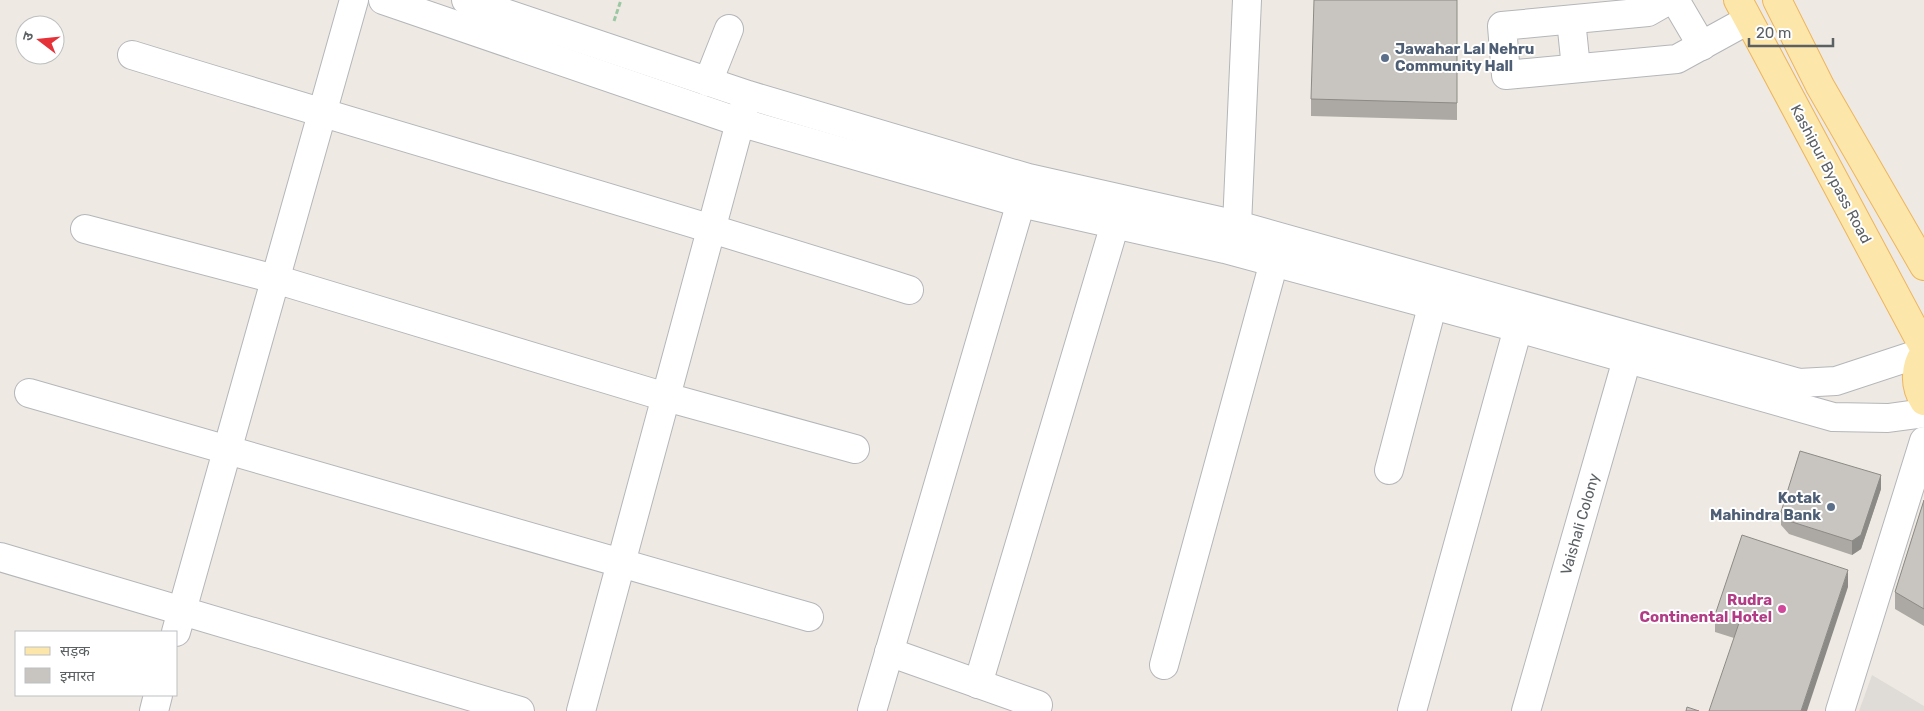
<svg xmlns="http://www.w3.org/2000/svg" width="1924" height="711" viewBox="0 0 1924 711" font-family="Rubik,'Noto Sans Devanagari',sans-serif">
	<rect width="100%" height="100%" fill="#eeeae3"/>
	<path fill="#dfdcd7" d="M 1872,675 L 1924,706 L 1924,711 L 1859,711 Z"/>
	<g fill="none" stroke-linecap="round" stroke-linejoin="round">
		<defs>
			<g id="minor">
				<path d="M 383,0 L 739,122 L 1021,203 L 1225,249 L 1518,328 L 1833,417 L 1888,418 L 1924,413"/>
				<path d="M 466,0 L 748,95 L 1028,178 L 1237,225 L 1799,383 L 1836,381 L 1924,352"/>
				<path d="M 1669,0 L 1648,12 L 1502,26 L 1506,75 L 1677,59 L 1748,20"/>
				<path d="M 1675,0 L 1702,46"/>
				<path d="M 1571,20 L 1576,68"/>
				<path d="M 132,55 C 391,135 651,208 909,290"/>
				<path d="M 708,82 L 729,29"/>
				<path d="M 1237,225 L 1247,0"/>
				<path d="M 85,229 L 275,279 L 666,397 L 855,449"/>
				<path d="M 29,393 L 809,617"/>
				<path d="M 1389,470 L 1437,288"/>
				<path d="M 0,557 L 520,711"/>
				<path d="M 176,632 L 354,0"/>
				<path d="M 889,652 L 1038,705 L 1036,711"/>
				<path d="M 1164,665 L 1274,262"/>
				<path d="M 978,684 L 1115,224"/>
				<path d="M 154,711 L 158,695"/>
				<path d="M 581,711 L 745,104"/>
				<path d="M 872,711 L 1026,185"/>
				<path d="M 1412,711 L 1518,328"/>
				<path d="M 1526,711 L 1632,342"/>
				<path d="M 1840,711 L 1924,441"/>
			</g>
			<g id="major">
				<path d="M 1738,0 L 1924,348"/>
				<path d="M 1777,0 L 1820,86 L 1924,266"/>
				<path d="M 1924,354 C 1914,368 1915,387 1924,401"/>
			</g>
		</defs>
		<use href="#minor" stroke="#b4b6ba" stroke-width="30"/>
		<use href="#major" stroke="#edb55c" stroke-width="30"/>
		<path stroke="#9bc8a2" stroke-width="3" stroke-dasharray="5 2.5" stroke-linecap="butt" d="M 614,21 L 621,0"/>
		<use href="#minor" stroke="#fff" stroke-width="28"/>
		<use href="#major" stroke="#fde6a9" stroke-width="28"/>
	</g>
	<g fill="#aca9a5">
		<path d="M 1457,0 L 1457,120 L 1311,116 L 1311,99 Z"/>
		<path d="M 1881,489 L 1861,549 L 1852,555 L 1789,534 L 1781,525 L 1781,512 Z"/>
		<path d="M 1924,500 L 1924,626 L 1895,609 L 1895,592 Z"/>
		<path d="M 1848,587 L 1734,638 L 1715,632 L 1715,615 Z"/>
	</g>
	<g fill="#8c8a86">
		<path d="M 1881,475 L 1881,489 L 1861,549 L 1852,555 L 1852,541 Z"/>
		<path d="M 1848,570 L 1848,587 L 1807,711 L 1801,711 Z"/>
	</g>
	<g fill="#c8c5c0" stroke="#8c8a86">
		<path d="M 1314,0 L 1457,0 L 1457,103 L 1311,99 Z"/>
		<path d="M 1800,451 L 1881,475 L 1861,535 L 1852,541 L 1789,521 L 1781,512 Z"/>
		<path d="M 1924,500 L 1924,609 L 1895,592 Z"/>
		<path d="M 1742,535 L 1848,570 L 1801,711 L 1709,711 L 1739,623 L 1715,615 Z"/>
		<path d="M 1687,707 L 1699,711 L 1686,711 Z"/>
	</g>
	<g fill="#5c6f8a" stroke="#fff" stroke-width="2">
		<circle cx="1385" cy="58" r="5"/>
		<circle cx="1831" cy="507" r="5"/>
	</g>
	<circle fill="#d1479c" stroke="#fff" stroke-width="2" cx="1782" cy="609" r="5"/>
	<g text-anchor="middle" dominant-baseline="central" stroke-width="4" stroke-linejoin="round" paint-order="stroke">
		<g font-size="15" font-weight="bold" fill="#4e5e75" stroke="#fff" text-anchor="start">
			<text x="1395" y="49">Jawahar Lal Nehru<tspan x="1395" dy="17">Community Hall</tspan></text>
			<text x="1821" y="498" text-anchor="end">Kotak<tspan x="1821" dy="17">Mahindra Bank</tspan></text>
		</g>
		<g font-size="15" fill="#5b6063" stroke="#fff">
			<text transform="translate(1831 174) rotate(62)">Kashipur Bypass Road</text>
			<text transform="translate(1580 524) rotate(-74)">Vaishali Colony</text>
		</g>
		<g font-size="15" font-weight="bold" fill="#b23c85" stroke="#fff" text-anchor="end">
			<text x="1772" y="600">Rudra<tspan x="1772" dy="17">Continental Hotel</tspan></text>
		</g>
	</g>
	<rect x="15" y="631" width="162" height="65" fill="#ffffff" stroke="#bdbfc1"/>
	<rect x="25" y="647" width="25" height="8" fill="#fde6a9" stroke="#bdbfc1"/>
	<text x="60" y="656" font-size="15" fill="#5b6063">सड़क</text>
	<rect x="25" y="668" width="25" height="15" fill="#c8c5c0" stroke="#bdbfc1"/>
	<text x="60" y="681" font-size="15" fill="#5b6063">इमारत</text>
	<g transform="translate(40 40) rotate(286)"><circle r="24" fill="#ffffff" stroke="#bdbfc1"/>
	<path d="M0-4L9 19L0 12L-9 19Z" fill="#e43238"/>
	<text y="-8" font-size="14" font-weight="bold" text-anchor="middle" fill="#5b6063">उ</text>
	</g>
	<path d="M1749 38v8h84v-8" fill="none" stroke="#5b6063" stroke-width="2.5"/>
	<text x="1756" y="38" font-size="15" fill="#5b6063" stroke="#ffffff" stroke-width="4" paint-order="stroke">20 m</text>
</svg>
